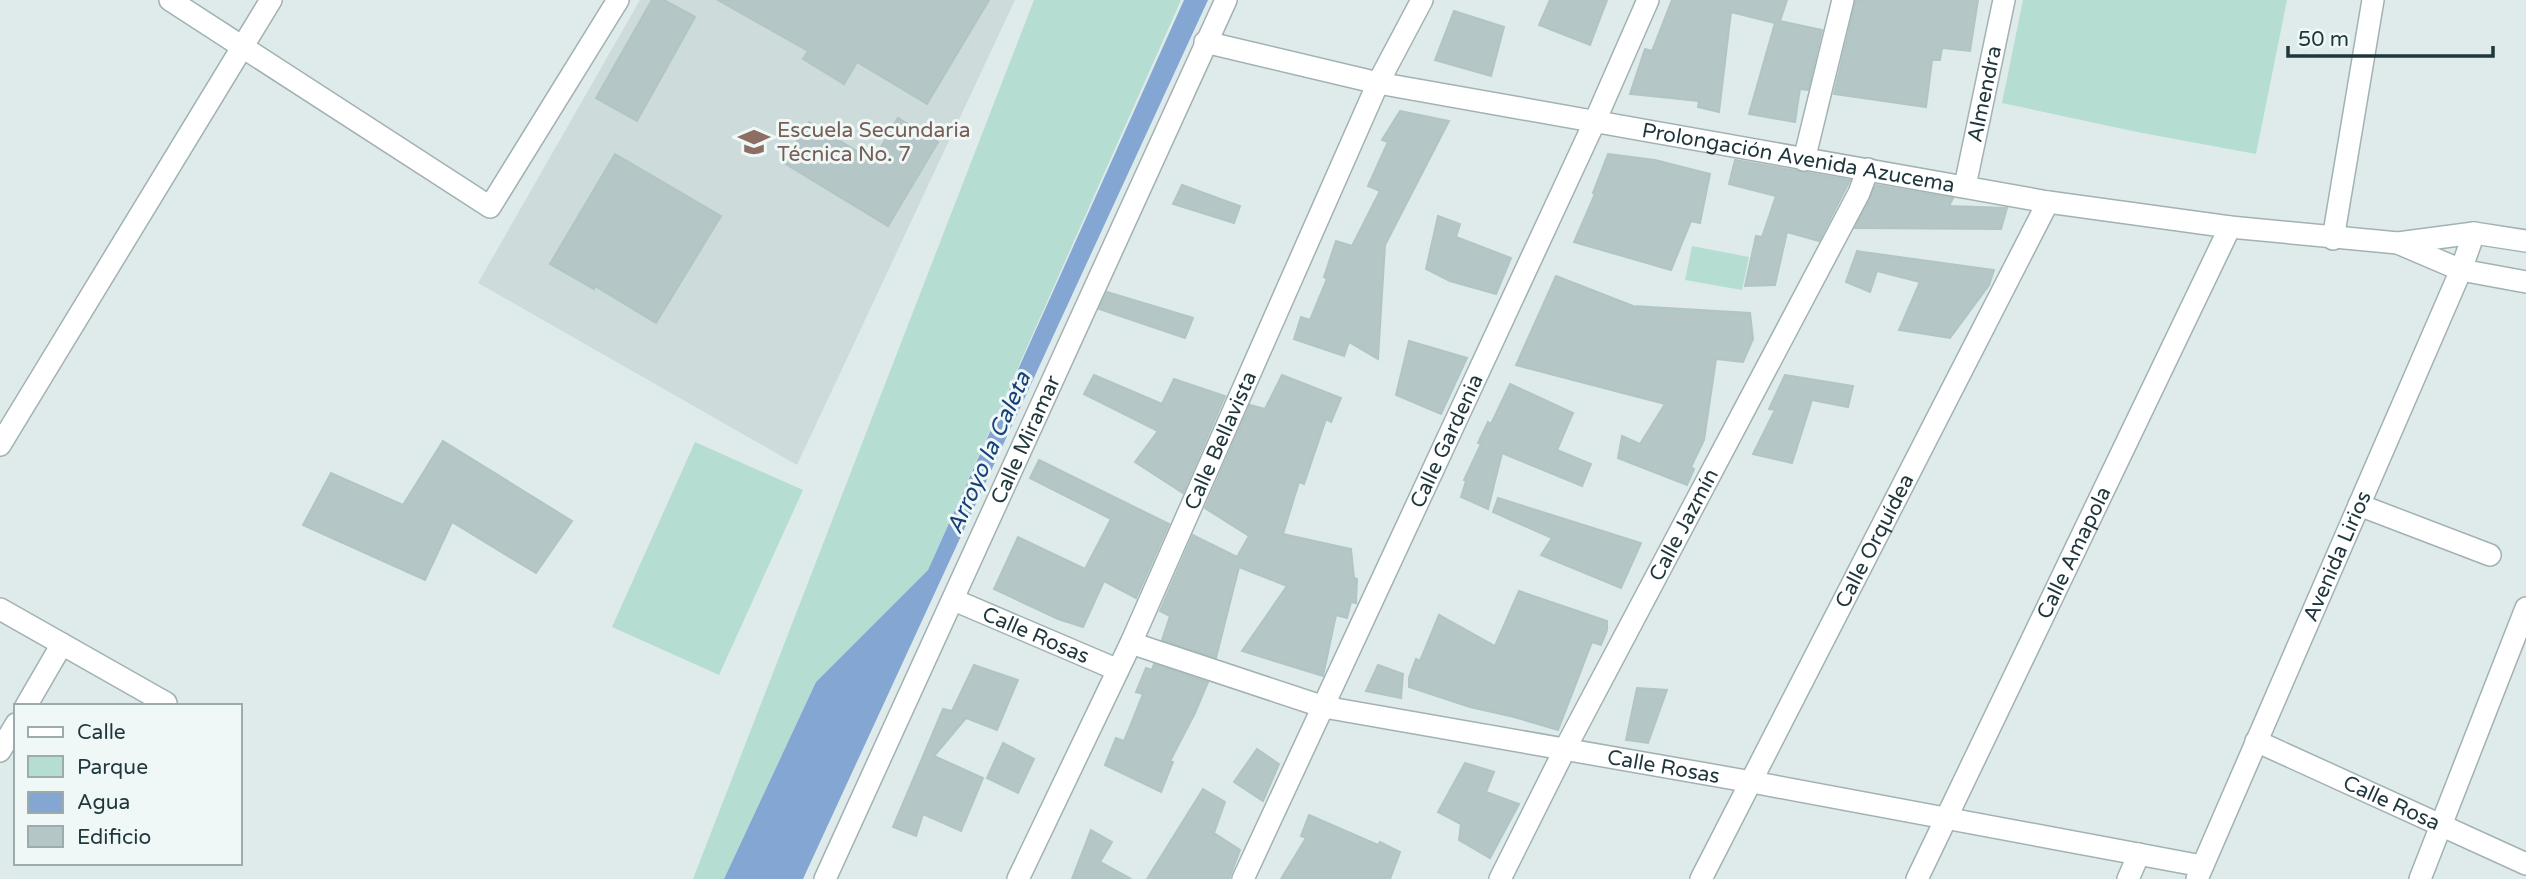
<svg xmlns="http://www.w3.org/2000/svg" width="2526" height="879" viewBox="0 0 2526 879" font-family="'Varela Round',sans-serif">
	<rect width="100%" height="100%" fill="#dfebeb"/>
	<path fill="#cddbda" d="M 640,0 L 1015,0 L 797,465 L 478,283 Z"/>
	<g fill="#b6ddd1">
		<path d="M 1034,0 L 1181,0 L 928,570 L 816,682 L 724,879 L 693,879 Z"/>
		<path d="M 2023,0 L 2287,0 L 2256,154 L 2137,132 L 2002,103 Z"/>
		<path d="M 1692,246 L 1749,257 L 1742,290 L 1685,280 Z"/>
		<path d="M 695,442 L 803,490 L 719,675 L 612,627 Z"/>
	</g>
	<path fill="#84a6d3" d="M 1184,0 L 1208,0 L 803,879 L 724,879 L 816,682 L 928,570 Z"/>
	<g fill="#b4c6c5" stroke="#b1c5c5" stroke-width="2">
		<path d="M 652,0 L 664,0 L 695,17 L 637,121 L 596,98 Z"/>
		<path d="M 718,0 L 989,0 L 927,104 L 857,62 L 844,84 L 803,59 L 808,51 Z"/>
		<path d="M 1550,0 L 1607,0 L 1590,45 L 1539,25 Z"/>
		<path d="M 1672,0 L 1787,0 L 1780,21 L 1822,30 L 1808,90 L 1800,89 L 1795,122 L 1749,114 L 1775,23 L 1731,12 L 1719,112 L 1698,107 L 1699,101 L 1630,94 L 1645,49 L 1652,51 Z"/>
		<path d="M 1856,0 L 1978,0 L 1970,51 L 1942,48 L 1940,60 L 1932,60 L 1926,107 L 1834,94 Z"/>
		<path d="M 1454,11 L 1504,27 L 1491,76 L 1435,60 Z"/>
		<path d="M 1400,111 L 1449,121 L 1385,245 L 1378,359 L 1349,342 L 1344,356 L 1294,339 L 1301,317 L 1310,320 L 1327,279 L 1324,277 L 1336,241 L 1352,246 L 1380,191 L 1368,186 L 1388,142 L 1382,140 Z"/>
		<path d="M 898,118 L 938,142 L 888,226 L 784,163 L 809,122 L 873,161 Z"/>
		<path d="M 615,154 L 721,216 L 656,323 L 595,286 L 594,289 L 550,264 Z"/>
		<path d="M 1608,154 L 1655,160 L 1710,174 L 1700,223 L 1691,221 L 1671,270 L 1574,242 L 1595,194 L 1593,193 Z"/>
		<path d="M 1735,160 L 1850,180 L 1819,241 L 1787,232 L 1775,285 L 1745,286 L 1756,236 L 1762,237 L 1776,196 L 1729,184 Z"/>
		<path d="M 1182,185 L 1240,206 L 1234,223 L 1173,204 Z"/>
		<path d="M 1876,185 L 1953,198 L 1949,206 L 2007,208 L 2001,229 L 1855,228 Z"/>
		<path d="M 1438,216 L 1460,224 L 1456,237 L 1511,258 L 1496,294 L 1450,281 L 1426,269 Z"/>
		<path d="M 1857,251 L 1863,252 L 1994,270 L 1989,285 L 1950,338 L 1899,330 L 1920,282 L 1877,271 L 1870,292 L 1846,282 Z"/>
		<path d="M 1556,276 L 1633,306 L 1750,313 L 1753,339 L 1743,362 L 1716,359 L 1704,440 L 1691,467 L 1694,469 L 1687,485 L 1618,458 L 1622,436 L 1640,444 L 1665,404 L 1516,365 Z"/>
		<path d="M 1107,292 L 1193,318 L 1185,338 L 1099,309 Z"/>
		<path d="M 1409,341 L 1467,358 L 1441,414 L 1396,395 Z"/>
		<path d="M 1094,375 L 1162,404 L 1174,379 L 1225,396 L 1183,493 L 1135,462 L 1158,431 L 1084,394 Z"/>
		<path d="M 1282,375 L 1341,398 L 1331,422 L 1326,419 L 1304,484 L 1299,482 L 1283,534 L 1351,549 L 1354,578 L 1357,579 L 1356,603 L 1351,602 L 1347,618 L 1336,615 L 1323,676 L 1242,651 L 1287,586 L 1239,567 L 1216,658 L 1162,640 L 1170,616 L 1160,611 L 1193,535 L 1237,557 L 1249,536 L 1205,508 L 1250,405 L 1265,409 Z"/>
		<path d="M 1785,375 L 1853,386 L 1848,407 L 1812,400 L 1792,463 L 1753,454 L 1775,410 L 1769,409 Z"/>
		<path d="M 1510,384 L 1573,413 L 1557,450 L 1591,464 L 1582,486 L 1502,453 L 1488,509 L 1461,497 L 1466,481 L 1464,480 L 1481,444 L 1478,443 L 1488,422 L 1491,424 Z"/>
		<path d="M 443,441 L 572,521 L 536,573 L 452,522 L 425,580 L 303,525 L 331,473 L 403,505 Z"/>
		<path d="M 1039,460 L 1169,524 L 1136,598 L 1104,581 L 1083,627 L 1058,619 L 994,589 L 1018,537 L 1085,569 L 1111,519 L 1030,478 Z"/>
		<path d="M 1498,498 L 1641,543 L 1621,588 L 1541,555 L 1552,538 L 1493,512 Z"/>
		<path d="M 1519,591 L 1607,621 L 1607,630 L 1601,645 L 1592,642 L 1558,730 L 1514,717 L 1470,707 L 1409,687 L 1409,678 L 1416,659 L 1420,661 L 1439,615 L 1495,646 Z"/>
		<path d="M 1154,664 L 1208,682 L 1195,713 L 1170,761 L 1173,762 L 1161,792 L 1105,765 L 1116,738 L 1124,741 L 1143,694 L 1136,692 L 1146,668 L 1152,670 Z"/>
		<path d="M 974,665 L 1018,680 L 997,730 L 966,718 L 934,756 L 983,778 L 961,831 L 923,814 L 916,836 L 893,827 L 943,709 L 952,711 Z"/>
		<path d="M 1378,665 L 1403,674 L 1401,698 L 1366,691 Z"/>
		<path d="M 1637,688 L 1667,690 L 1648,743 L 1626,740 Z"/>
		<path d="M 1003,743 L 1034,759 L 1018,793 L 987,778 Z"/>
		<path d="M 1257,749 L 1279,764 L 1263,801 L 1234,782 Z"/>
		<path d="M 1465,763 L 1494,772 L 1486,792 L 1519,804 L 1490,858 L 1459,840 L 1461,824 L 1438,812 Z"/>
		<path d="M 1203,789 L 1225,802 L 1214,833 L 1240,850 L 1229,879 L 1147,879 Z"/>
		<path d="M 1309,815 L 1378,845 L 1380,842 L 1400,852 L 1390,879 L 1281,879 L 1306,838 L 1301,836 Z"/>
		<path d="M 1091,830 L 1112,842 L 1100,862 L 1131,879 L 1072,879 Z"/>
	</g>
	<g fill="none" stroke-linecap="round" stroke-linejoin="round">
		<defs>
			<g id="minor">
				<path d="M 170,0 L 490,207 L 618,0"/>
				<path d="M 1205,42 L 1378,83"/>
				<path d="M 1804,160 L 1843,0"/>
				<path id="s1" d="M 1965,186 L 2004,0"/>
				<path d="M 2333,239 L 2373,0"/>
				<path d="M 0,445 L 271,0"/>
				<path d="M 2359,505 L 2490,555"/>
				<path id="s2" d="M 954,600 L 1118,670"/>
				<path d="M 0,609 L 166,703"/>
				<path id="s3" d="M 1131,643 L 1324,707 L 1752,782 L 2202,866"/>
				<path d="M 26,706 L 62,644"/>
				<path id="s4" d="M 2256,741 L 2526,864"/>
				<path d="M 0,751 L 16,724"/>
				<path id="s5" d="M 825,879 L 1226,0"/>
				<path id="s6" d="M 1018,879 L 1131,643 L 1378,83 L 1422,0"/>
				<path id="s7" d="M 1243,879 L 1595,121 L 1648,0"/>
				<path id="s8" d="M 1500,879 L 1565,749 L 1859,193 L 1868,169"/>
				<path id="s9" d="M 1701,879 L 2048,202"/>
				<path id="s10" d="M 1917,879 L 2230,227"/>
				<path d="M 2128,879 L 2139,854"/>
				<path d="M 2420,879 L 2526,608"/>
			</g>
			<g id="tertiary">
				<path id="s11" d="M 1378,83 L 2048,202 L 2230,227 L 2398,243 L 2474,233 L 2526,241"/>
				<path d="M 2400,244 L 2461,270 L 2526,282"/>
				<path id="s12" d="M 2197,879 L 2461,270 L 2474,233"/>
			</g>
		</defs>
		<use href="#minor" stroke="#a2b1b3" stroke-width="24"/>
		<use href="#tertiary" stroke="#a2b1b3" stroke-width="24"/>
		<use href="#minor" stroke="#fff" stroke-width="21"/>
		<use href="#tertiary" stroke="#fff" stroke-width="21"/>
	</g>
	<defs>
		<symbol id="school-bare" viewBox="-9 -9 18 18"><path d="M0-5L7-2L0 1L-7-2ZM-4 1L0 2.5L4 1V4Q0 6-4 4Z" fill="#8d6e63" stroke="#eff8f7" stroke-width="2.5" paint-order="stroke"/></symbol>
	</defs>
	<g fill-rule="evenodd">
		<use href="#school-bare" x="732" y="120" width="44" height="44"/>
	</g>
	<g text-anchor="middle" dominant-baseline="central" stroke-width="6" stroke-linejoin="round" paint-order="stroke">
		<g font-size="21" fill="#1f373c" stroke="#eff8f7">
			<text stroke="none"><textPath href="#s1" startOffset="94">Almendra</textPath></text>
			<text stroke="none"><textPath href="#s11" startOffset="427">Prolongación Avenida Azucema</textPath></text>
			<text stroke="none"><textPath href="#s5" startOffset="483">Calle Miramar</textPath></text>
			<text stroke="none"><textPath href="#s6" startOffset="483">Calle Bellavista</textPath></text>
			<text stroke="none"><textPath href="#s7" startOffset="483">Calle Gardenia</textPath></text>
			<text stroke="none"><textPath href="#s8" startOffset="399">Calle Jazmín</textPath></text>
			<text stroke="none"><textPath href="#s9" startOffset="380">Calle Orquídea</textPath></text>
			<text stroke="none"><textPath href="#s10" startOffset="362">Calle Amapola</textPath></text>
			<text stroke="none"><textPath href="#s12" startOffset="352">Avenida Lirios</textPath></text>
			<text stroke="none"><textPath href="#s2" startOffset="89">Calle Rosas</textPath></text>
			<text stroke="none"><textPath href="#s3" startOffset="548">Calle Rosas</textPath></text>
			<text stroke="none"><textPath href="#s4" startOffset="149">Calle Rosa</textPath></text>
		</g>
		<g font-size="21" fill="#785e54" stroke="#eff8f7" text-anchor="start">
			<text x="777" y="130">Escuela Secundaria<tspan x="777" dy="24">Técnica No. 7</tspan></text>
		</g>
		<g font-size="23" font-style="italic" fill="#17407a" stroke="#eff8f7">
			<text transform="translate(989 453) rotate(-66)">Arroyo la Caleta</text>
		</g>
	</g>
	<rect x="14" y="704" width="228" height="161" fill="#eff8f7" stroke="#9cabac" stroke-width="2"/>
	<rect x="28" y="727" width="35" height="10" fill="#ffffff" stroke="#9cabac" stroke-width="2"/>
	<text x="77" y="739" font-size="21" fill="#1f373c">Calle</text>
	<rect x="28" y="756" width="35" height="21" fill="#b6ddd1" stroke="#9cabac" stroke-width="2"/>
	<text x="77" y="774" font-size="21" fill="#1f373c">Parque</text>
	<rect x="28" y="792" width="35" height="21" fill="#84a6d3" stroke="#9cabac" stroke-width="2"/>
	<text x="77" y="809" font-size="21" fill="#1f373c">Agua</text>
	<rect x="28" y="826" width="35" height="21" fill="#b4c6c5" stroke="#9cabac" stroke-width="2"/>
	<text x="77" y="844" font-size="21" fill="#1f373c">Edificio</text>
	<path d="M2288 46v10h205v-10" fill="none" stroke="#1f373c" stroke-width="3.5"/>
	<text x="2298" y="46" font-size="21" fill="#1f373c" stroke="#eff8f7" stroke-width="5" paint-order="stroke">50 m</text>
</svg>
